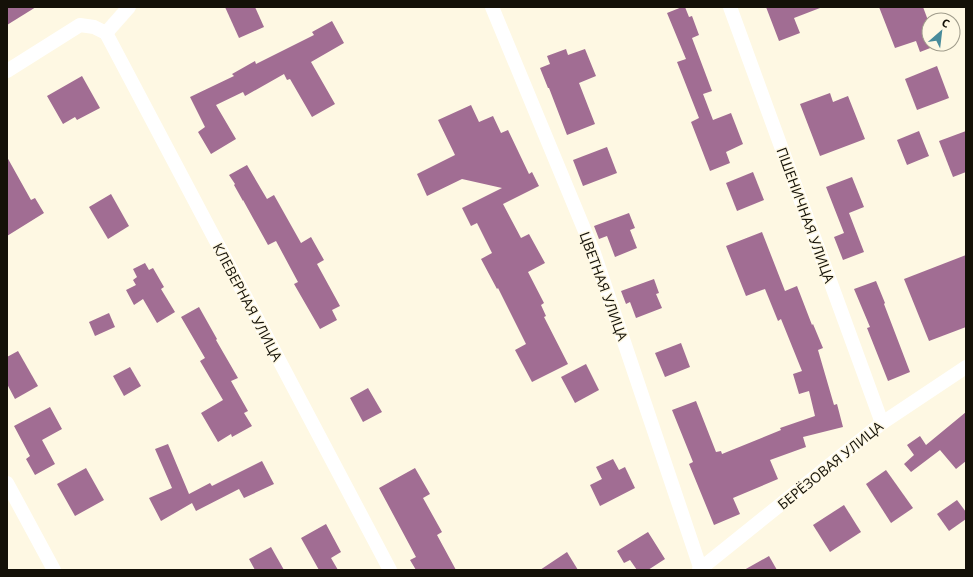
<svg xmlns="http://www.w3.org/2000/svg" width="973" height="577" viewBox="0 0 973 577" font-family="'Open Sans',sans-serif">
	<rect width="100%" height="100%" fill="#fef8e3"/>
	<g fill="#a16d93">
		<path d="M 7,7 L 36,7 L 7,25 Z"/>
		<path d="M 225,7 L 255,7 L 264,27 L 239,38 Z"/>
		<path d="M 682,7 L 685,7 L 689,17 L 692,16 L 699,35 L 692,38 L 712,91 L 703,94 L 713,120 L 731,113 L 743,144 L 726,152 L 730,163 L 710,171 L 691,122 L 699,118 L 677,62 L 686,59 L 667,13 Z"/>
		<path d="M 766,7 L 820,7 L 820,8 L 794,18 L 800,33 L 779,41 Z"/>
		<path d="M 879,7 L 923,7 L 929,23 L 929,44 L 937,44 L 938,45 L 920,52 L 916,41 L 895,48 Z"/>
		<path d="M 332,21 L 344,43 L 311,62 L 335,104 L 312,117 L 290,79 L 287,80 L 284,74 L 245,96 L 243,92 L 216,105 L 236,139 L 211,154 L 198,132 L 205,127 L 190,97 L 234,76 L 232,74 L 255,61 L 256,64 L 314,35 L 312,32 Z"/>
		<path d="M 566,49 L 568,55 L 585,49 L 596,76 L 579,83 L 595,124 L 567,135 L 549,88 L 548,88 L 540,68 L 550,64 L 547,56 Z"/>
		<path d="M 937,66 L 949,98 L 917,110 L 905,79 Z"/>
		<path d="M 82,76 L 100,108 L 77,120 L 75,117 L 63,124 L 47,96 Z"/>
		<path d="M 830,93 L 833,102 L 848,96 L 865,139 L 820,156 L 800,104 Z"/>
		<path d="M 471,105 L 479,122 L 493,116 L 501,133 L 508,130 L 529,174 L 532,172 L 539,186 L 503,204 L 521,238 L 529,234 L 545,263 L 528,272 L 544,303 L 541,305 L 546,316 L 544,317 L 568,364 L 532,382 L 515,350 L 526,344 L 498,288 L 497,289 L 481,259 L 492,253 L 477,223 L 471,226 L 462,208 L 502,188 L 462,179 L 427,196 L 417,174 L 455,155 L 438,120 Z"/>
		<path d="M 919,131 L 929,156 L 907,165 L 897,140 Z"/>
		<path d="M 966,131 L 966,172 L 953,177 L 939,141 Z"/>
		<path d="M 607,147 L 617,173 L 583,186 L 573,160 Z"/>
		<path d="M 7,157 L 31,200 L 35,198 L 44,213 L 7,236 Z"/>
		<path d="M 247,165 L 267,199 L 274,195 L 301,243 L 311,237 L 324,260 L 317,264 L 340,306 L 332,310 L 337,320 L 320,329 L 294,284 L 298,282 L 276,241 L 268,245 L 243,200 L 243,201 L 234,185 L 235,184 L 229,175 Z"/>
		<path d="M 753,172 L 764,200 L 737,211 L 726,183 Z"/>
		<path d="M 852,177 L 864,207 L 849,213 L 864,252 L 843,260 L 834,237 L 844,233 L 826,187 Z"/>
		<path d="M 111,194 L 129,226 L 108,239 L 89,207 Z"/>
		<path d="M 629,213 L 635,228 L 630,230 L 637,248 L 615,257 L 607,236 L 599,239 L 594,226 Z"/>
		<path d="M 762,232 L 785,291 L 797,286 L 812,325 L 813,324 L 823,348 L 818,350 L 834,405 L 837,404 L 843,427 L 803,437 L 806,447 L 770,460 L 778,479 L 733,498 L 740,514 L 714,525 L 689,464 L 693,462 L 672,410 L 696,401 L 716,452 L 721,451 L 722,454 L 781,430 L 780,428 L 815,416 L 809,391 L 799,394 L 793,374 L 802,371 L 781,319 L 778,321 L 765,289 L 746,296 L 726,246 Z"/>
		<path d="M 966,255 L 966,327 L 929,341 L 904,279 Z"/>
		<path d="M 145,263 L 149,270 L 153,268 L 164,287 L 161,289 L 175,312 L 157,323 L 143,299 L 134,305 L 126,290 L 136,285 L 133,280 L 137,277 L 133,269 Z"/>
		<path d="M 654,279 L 659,293 L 656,294 L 662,308 L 636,318 L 630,302 L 626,304 L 621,291 Z"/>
		<path d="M 876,281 L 885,303 L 884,304 L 910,372 L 888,381 L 867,328 L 870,327 L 854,289 Z"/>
		<path d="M 199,307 L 217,339 L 216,340 L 238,378 L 231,381 L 248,411 L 244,413 L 252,426 L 232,437 L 231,434 L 218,442 L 201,413 L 223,400 L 200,361 L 205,358 L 181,317 Z"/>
		<path d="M 109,313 L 115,327 L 95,336 L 89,322 Z"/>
		<path d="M 681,343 L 690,367 L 665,377 L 655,353 Z"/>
		<path d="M 18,351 L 38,386 L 15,399 L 7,384 L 7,357 Z"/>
		<path d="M 586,364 L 599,390 L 575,403 L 561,377 Z"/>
		<path d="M 130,367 L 141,386 L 124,396 L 113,376 Z"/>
		<path d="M 368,388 L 382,412 L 363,422 L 350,398 Z"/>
		<path d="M 50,407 L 62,429 L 42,440 L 55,464 L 35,475 L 26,459 L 30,456 L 14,426 Z"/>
		<path d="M 966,412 L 966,461 L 956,469 L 940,450 L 911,472 L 904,464 L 914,455 L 907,445 L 920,436 L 926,445 Z"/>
		<path d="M 168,444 L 189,494 L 210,483 L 212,486 L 262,461 L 274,484 L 244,498 L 239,489 L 196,511 L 192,503 L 161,521 L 149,498 L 172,488 L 155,449 Z"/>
		<path d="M 613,459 L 619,470 L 625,467 L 635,488 L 600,506 L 590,485 L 602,479 L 596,467 Z"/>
		<path d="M 86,468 L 104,500 L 75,516 L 57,484 Z"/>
		<path d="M 415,468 L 430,494 L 423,498 L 442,532 L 437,535 L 456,570 L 416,570 L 410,560 L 416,557 L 379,488 Z"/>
		<path d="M 886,470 L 913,508 L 891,523 L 866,484 Z"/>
		<path d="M 957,500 L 966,512 L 966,519 L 949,531 L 937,514 Z"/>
		<path d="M 844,505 L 861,532 L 830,552 L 813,525 Z"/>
		<path d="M 326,524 L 341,552 L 331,558 L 338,570 L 319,570 L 301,538 Z"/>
		<path d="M 648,532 L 665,559 L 648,570 L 637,570 L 630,560 L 624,563 L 617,551 Z"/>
		<path d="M 271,547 L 284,570 L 255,570 L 249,559 Z"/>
		<path d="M 567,552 L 578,570 L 540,570 Z"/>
		<path d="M 769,556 L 777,570 L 744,570 Z"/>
	</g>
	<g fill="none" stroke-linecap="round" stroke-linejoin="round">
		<g stroke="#fff" stroke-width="14">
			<path d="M 492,7 L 594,253 L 701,570"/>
			<path d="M 730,7 L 882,423"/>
			<path d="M 106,33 L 390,570"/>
			<path d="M 106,33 L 129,7"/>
			<path d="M 7,71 L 80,25 L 94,27 L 106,33"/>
			<path d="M 7,483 L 54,570"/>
			<path d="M 699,570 L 882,423 L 966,367"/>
		</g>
	</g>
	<g text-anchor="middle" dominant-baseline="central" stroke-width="3" stroke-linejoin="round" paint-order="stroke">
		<g font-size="14" fill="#141108" stroke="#fef8e3">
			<text transform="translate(806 215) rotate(70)">ПШЕНИЧНАЯ УЛИЦА</text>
			<text transform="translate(604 286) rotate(70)">ЦВЕТНАЯ УЛИЦА</text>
			<text transform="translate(248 302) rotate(62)">КЛЕВЕРНАЯ УЛИЦА</text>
			<text transform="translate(830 465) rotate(-39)">БЕРЁЗОВАЯ УЛИЦА</text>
		</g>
	</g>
	<rect width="973" height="577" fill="none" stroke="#141108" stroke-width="16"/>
	<g transform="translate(941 32) rotate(28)"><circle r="19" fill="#fef8e3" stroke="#a09c8b"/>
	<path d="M0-3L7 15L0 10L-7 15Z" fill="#488b9b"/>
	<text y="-6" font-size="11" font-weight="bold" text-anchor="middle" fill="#141108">С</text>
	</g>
</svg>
